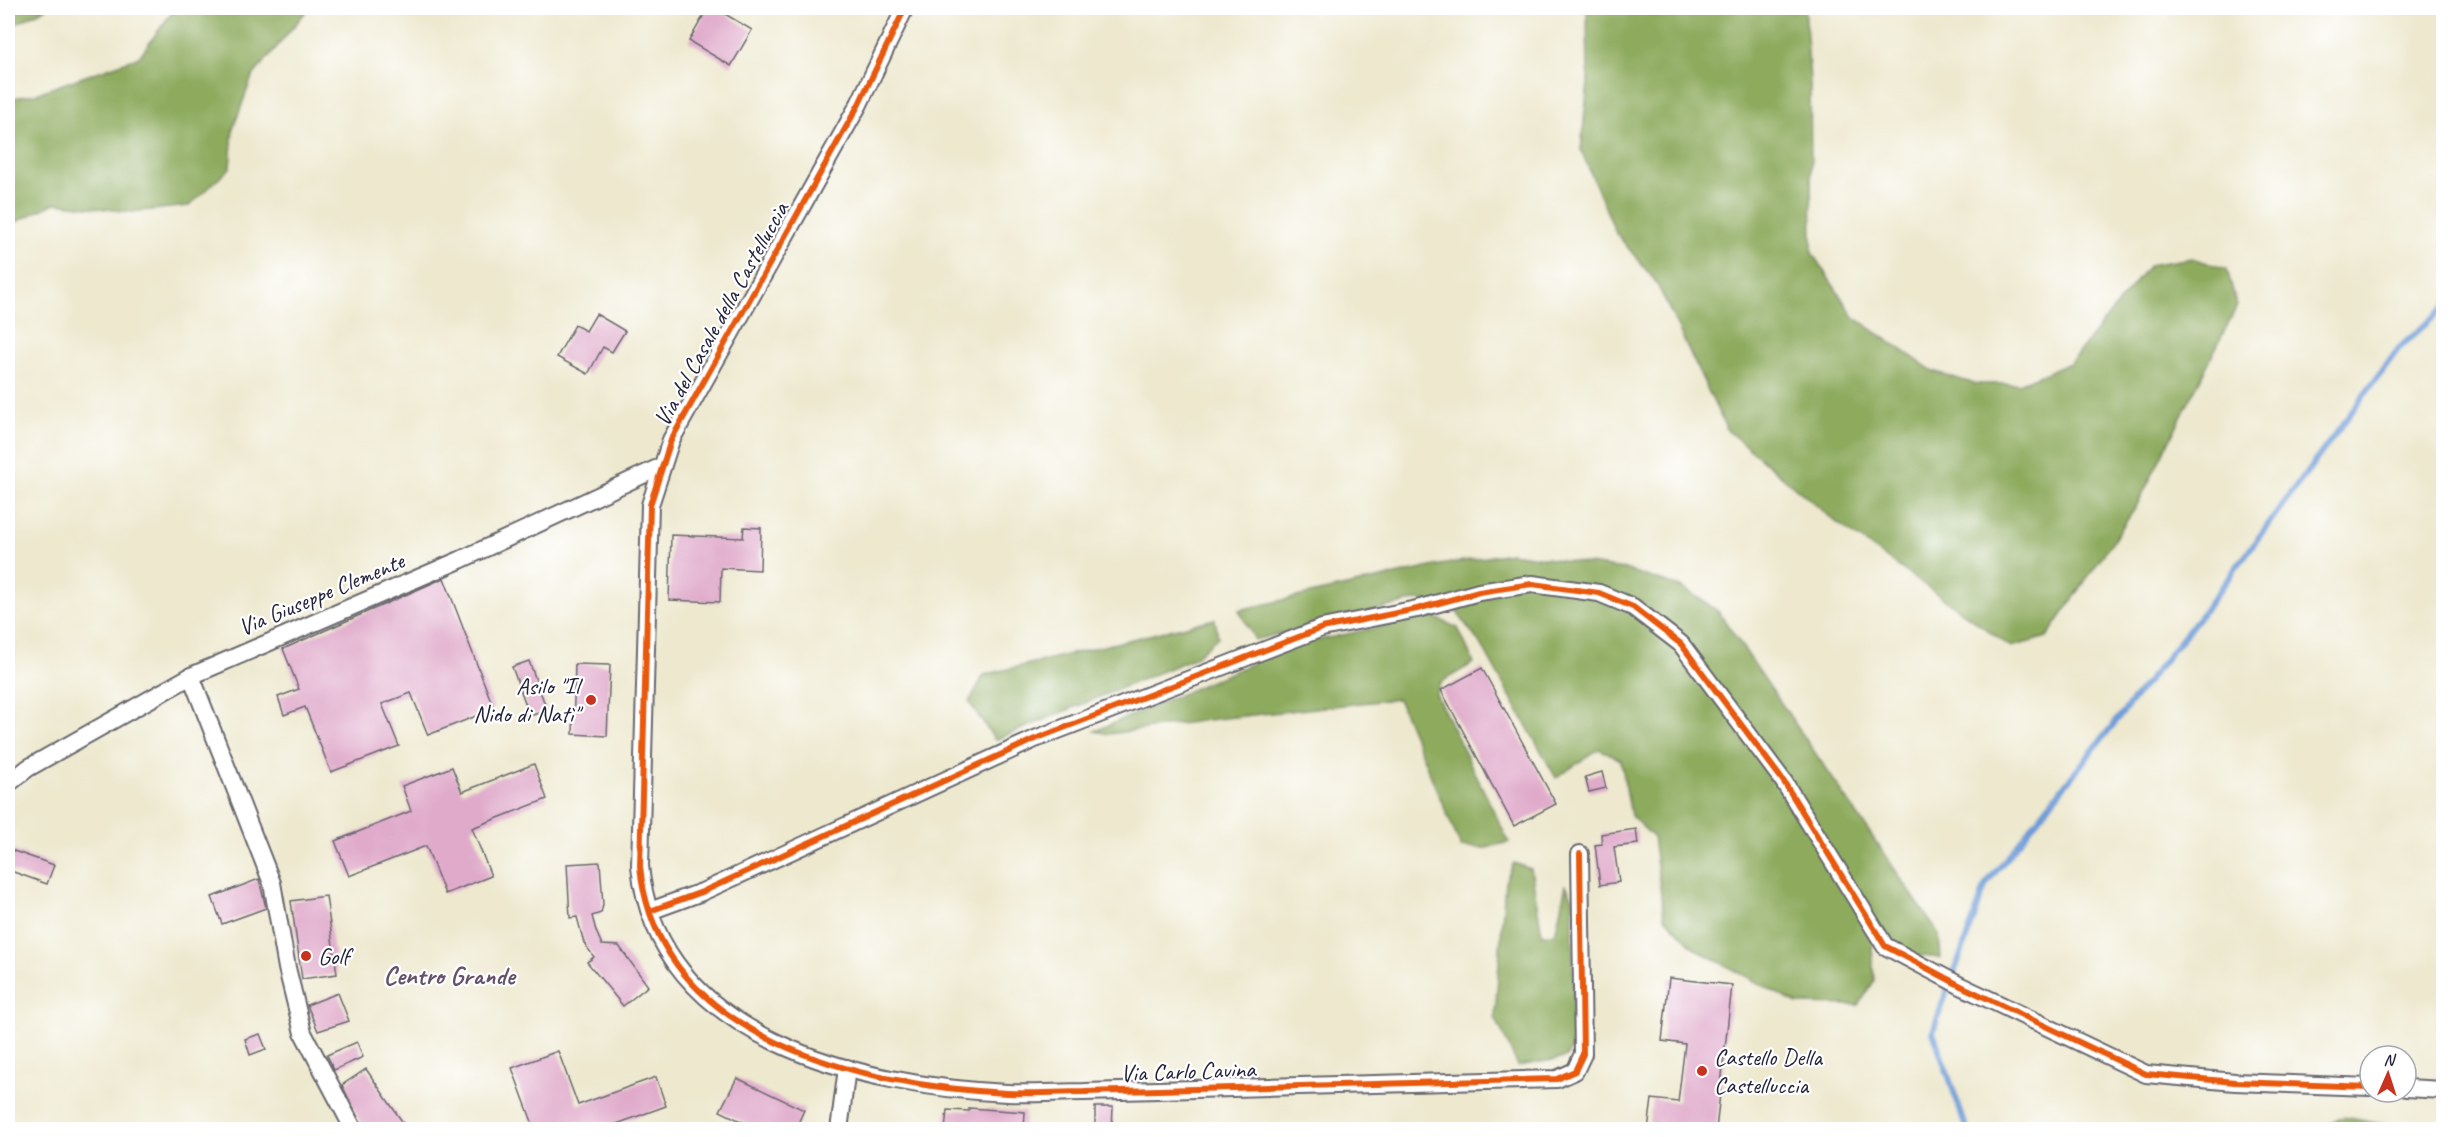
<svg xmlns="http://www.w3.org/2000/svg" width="2451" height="1137" viewBox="0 0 2451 1137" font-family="Caveat,sans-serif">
	<rect width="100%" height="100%" fill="#fff"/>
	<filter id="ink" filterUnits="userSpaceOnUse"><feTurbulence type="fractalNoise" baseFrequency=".0167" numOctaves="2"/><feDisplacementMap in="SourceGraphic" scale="12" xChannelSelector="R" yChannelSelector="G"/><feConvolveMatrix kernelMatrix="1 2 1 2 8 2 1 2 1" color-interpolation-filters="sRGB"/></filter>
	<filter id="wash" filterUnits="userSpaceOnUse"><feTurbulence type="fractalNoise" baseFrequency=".008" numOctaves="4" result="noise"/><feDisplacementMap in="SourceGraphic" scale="24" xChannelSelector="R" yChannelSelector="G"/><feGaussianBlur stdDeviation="1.35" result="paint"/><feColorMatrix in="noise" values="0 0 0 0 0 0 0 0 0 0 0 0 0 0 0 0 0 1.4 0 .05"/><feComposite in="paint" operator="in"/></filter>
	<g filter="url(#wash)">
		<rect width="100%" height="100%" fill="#ede8ce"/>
		<g fill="#8daa5d" stroke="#58664c" stroke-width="1.5">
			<path d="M 8,8 L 47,8 L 8,28 Z"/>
			<path d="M 175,8 L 309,8 L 252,77 L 233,129 L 230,168 L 189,206 L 131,212 L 55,203 L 8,226 L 8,99 L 35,94 L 139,57 Z"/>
			<path d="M 1587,8 L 1805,8 L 1810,82 L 1812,253 L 1854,317 L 1933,371 L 1975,384 L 2019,384 L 2070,363 L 2149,265 L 2192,258 L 2227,269 L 2237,306 L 2136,507 L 2047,637 L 2011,647 L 1836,522 L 1727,430 L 1656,282 L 1616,233 L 1581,150 L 1588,83 Z"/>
			<path d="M 1510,553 L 1624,569 L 1683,588 L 1718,611 L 1939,934 L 1941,958 L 1909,955 L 1880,937 L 1872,947 L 1874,981 L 1859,1005 L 1797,1004 L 1695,949 L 1664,917 L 1653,837 L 1631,816 L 1621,760 L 1599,749 L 1556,778 L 1483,648 L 1451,604 L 1416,600 L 1255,640 L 1239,610 L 1440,565 Z"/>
			<path d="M 1432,616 L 1458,628 L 1474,663 L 1441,682 L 1436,694 L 1509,842 L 1486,848 L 1461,847 L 1398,699 L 1207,720 L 1109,734 L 1095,731 L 1295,645 Z"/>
			<path d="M 1215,619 L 1218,637 L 1194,658 L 995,740 L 969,702 L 984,675 Z"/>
			<path d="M 1514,863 L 1531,869 L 1542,934 L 1555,934 L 1566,885 L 1573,898 L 1573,1047 L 1565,1058 L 1518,1066 L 1495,1017 L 1505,882 Z"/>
			<path d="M 2343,1117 L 2409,1129 L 2319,1129 Z"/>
		</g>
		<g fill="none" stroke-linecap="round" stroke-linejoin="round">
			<g stroke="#6e9cd7" stroke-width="6">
				<path d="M 1953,976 L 1986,884 L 2204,611 L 2399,348 L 2444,308"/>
				<path d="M 1947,990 L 1933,1032 L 1967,1130"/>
			</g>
		</g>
		<g id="blocks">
			<g fill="#e0aacb">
				<path d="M 708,8 L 715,8 L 752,30 L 731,66 L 689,41 Z"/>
				<path d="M 596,314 L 625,331 L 612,352 L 603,347 L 588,374 L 557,357 L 575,325 L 586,331 Z"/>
				<path d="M 744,527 L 761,528 L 760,570 L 721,568 L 720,602 L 669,600 L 671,535 L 743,538 Z"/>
				<path d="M 444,578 L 494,709 L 428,735 L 411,693 L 382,704 L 399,746 L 331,772 L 305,707 L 284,715 L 278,697 L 299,689 L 283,649 Z"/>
				<path d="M 529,661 L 547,710 L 530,716 L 512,667 Z"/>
				<path d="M 575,664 L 610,665 L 607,736 L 573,734 Z"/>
				<path d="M 1482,668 L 1556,804 L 1514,826 L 1441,690 Z"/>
				<path d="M 534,764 L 547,799 L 472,828 L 491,876 L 445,894 L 426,846 L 349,876 L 335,841 L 411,811 L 402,786 L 452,767 L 462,792 Z"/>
				<path d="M 1602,772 L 1606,788 L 1589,792 L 1585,777 Z"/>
				<path d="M 1636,829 L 1638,844 L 1614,847 L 1619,882 L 1600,885 L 1595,845 L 1602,844 L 1601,834 Z"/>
				<path d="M 8,849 L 54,865 L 47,884 L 8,870 Z"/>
				<path d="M 600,862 L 603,905 L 601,913 L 592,916 L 596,931 L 602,945 L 619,946 L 648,986 L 623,1006 L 587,962 L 594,957 L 584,943 L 577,917 L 570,918 L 567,864 Z"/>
				<path d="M 259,879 L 266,908 L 222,924 L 212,897 Z"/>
				<path d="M 326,896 L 337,974 L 302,979 L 291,901 Z"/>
				<path d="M 1669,978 L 1732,985 L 1716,1130 L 1648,1130 L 1652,1099 L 1678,1102 L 1685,1044 L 1662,1041 Z"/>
				<path d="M 338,993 L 349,1021 L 318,1031 L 307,1005 Z"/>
				<path d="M 260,1034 L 266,1049 L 250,1055 L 245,1039 Z"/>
				<path d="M 357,1042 L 363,1057 L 334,1070 L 327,1055 Z"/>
				<path d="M 558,1051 L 578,1105 L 656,1077 L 666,1106 L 600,1130 L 535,1130 L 512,1068 Z"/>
				<path d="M 366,1069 L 408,1130 L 364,1130 L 342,1085 Z"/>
				<path d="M 737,1078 L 804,1110 L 795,1130 L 759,1130 L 720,1111 Z"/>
				<path d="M 1095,1107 L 1113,1107 L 1112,1130 L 1095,1130 Z"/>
				<path d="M 969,1108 L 1025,1112 L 1024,1130 L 945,1130 L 947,1110 L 969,1111 Z"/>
			</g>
		</g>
	</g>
	<g filter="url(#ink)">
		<use href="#blocks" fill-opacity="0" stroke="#69676e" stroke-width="1.5"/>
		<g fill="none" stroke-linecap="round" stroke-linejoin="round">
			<defs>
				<g id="street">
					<path d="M 905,8 L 859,104 L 671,440 L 650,505 L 640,866 C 657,1040 862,1086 1007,1093 C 1033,1094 1059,1092 1084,1092 L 1557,1079 L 1575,1071 L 1583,1054 L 1580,854"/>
					<path d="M 191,676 L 272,883 L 287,968 L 303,1033 L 354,1130"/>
					<path d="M 8,784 L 28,768 L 191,676 L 460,560 L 662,466"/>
					<path d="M 650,911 L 702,892 L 1035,739 L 1322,628 L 1417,609 L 1479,592 L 1532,584 L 1599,593 L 1633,607 L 1681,644 L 1784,782 L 1885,946 L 1961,986 L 2146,1074 L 2235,1082 L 2370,1087"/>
					<path d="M 2406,1088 L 2444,1090"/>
					<path d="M 839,1130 L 847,1068"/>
				</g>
			</defs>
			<use href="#street" stroke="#69676e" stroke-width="20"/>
			<use href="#street" stroke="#fff" stroke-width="16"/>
			<defs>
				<g id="cycleway">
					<path d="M 905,8 L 859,104 L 671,440 L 650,505 L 640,866 C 657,1040 862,1086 1007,1093 C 1033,1094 1059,1092 1084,1092 L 1557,1079 L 1575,1071 L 1583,1054 L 1580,854"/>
					<path d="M 650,911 L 702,892 L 1035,739 L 1322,628 L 1417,609 L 1479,592 L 1532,584 L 1599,593 L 1633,607 L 1681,644 L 1784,782 L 1885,946 L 1961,986 L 2146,1074 L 2235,1082 L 2370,1087"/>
				</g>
			</defs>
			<use href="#cycleway" stroke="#fff" stroke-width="10"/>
			<use href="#cycleway" stroke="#e8590c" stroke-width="6"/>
		</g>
	</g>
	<g fill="#c8321e" stroke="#fff" stroke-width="2">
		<circle cx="591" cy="700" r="6"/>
		<circle cx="306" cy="956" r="6"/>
		<circle cx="1702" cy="1071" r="6"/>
	</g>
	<g text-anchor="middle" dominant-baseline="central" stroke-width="4.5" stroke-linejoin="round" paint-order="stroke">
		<g font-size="24" fill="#22223b" stroke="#fff">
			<text transform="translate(721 314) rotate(-61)">Via del Casale della Castelluccia</text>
			<text transform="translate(321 594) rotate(-23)">Via Giuseppe Clemente</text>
			<text transform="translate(1188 1071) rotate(-2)">Via Carlo Cavina</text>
		</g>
		<g font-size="24" fill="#22223b" stroke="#fff" text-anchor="start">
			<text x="579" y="686" text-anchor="end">Asilo "Il<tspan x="579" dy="28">Nido di Natì"</tspan></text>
			<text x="318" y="956">Golf</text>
			<text x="1714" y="1057">Castello Della<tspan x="1714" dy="28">Castelluccia</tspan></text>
		</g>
		<g font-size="26" font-weight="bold" fill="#64526d" stroke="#fff">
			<text x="449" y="975">Centro Grande</text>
		</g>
	</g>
	<rect width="2451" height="1137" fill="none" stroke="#fff" stroke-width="30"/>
	<g transform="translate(2388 1074) rotate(3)"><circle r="28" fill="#ffffff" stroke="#a7a7b1" stroke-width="1.5"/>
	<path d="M0-4.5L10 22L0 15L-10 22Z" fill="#c8321e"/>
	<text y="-9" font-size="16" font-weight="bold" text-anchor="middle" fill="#22223b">N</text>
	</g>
</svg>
